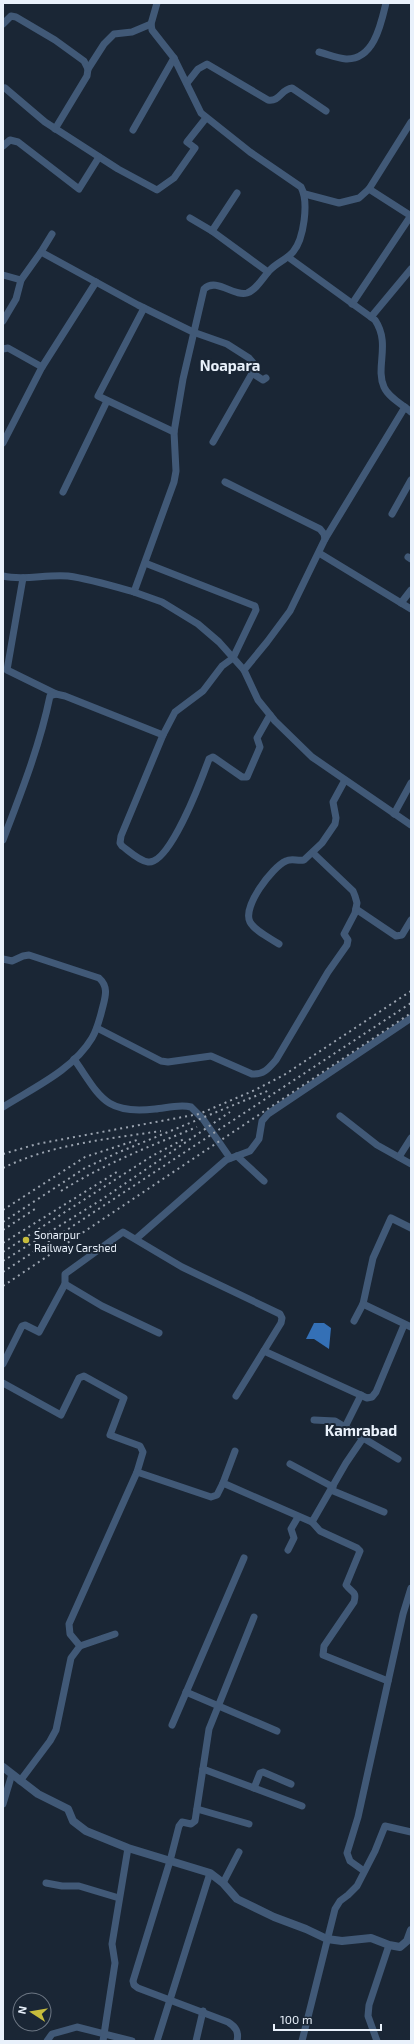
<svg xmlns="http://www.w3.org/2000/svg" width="414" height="2044" viewBox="0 0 414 2044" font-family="'Exo 2',sans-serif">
	<rect width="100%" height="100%" fill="#1a2635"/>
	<path fill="#3470b6" d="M 314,1323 L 324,1323 L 331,1328 L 329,1349 L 314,1339 L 306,1339 Z"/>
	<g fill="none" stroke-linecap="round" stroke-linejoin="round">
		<g stroke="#415977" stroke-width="7">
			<path d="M 157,3 L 151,24 L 152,30 L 174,58 L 201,113 L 250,152 L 301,187 C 309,202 304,239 293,252 C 286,260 276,263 269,271 C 263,278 256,290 247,293 C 234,297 216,277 204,289 L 183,379 L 174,432 L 176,471 L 174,482 L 134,592 L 162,602 L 198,624 L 219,642 L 244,670 L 258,700 L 275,721 L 312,757 L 411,825"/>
			<path d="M 3,24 L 11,16 L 16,17 L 55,40 L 84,61 L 88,69 L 87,76 L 55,129"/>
			<path d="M 319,52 C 327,54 337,58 346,59 C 374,60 381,24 386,3"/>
			<path d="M 88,69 L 104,44 L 114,34 L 132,32 L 151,24"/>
			<path d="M 187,83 L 198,69 L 207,64 L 268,100 C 280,102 281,89 292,88 L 326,111"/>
			<path d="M 5,88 L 45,122 L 118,169 L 157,190 L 174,178 L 195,148 L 187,142 L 206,118"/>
			<path d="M 133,130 L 174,58"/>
			<path d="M 3,146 L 10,140 L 18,142 L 79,189 L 99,157"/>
			<path d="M 369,189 L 408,214"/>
			<path d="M 305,194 L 339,203 L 359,198 L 369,189 L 411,122"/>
			<path d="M 190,218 L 212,231 L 268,272"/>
			<path d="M 212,231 L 237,193"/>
			<path d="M 41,252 L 52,234"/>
			<path d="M 288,257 L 375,320 C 391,344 375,367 384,387 C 388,397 403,405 411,412"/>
			<path d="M 3,275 L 21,280 L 41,252 L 138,305 L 193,332 L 227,344 L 249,358 L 255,365 L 254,370 L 213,442"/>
			<path d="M 352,304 L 410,217"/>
			<path d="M 144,308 L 98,396 L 174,432"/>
			<path d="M 371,317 L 411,269"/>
			<path d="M 3,321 L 16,299 L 21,280"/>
			<path d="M 3,349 L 8,348 L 42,367"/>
			<path d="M 252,373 L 263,380 L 266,378"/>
			<path d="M 3,443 L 42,367 L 96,282"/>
			<path d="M 225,482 L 320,529 L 324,534 L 325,539 L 290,611 L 267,642 L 244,670"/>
			<path d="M 63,492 L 107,401"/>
			<path d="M 392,514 L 411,480"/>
			<path d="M 325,539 L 405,407"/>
			<path d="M 319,553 L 411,609"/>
			<path d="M 408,557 L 411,559"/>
			<path d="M 145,563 L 255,606 L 256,610 L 233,658 L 222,666 L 203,691 L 175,712 L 163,735 L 121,836 L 120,843 L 122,846 C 129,851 139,861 148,862 C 170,865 202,778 209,759 L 213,757 L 216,759 L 242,777 L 247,777 L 260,747 L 257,738 L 270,715"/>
			<path d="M 3,576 C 24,581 46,574 68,576 C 90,579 113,586 134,592"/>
			<path d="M 23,578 L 7,670 L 56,694"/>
			<path d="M 401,603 L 411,590"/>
			<path d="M 394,814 L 411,783"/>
			<path d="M 3,840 C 21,793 40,745 50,696 L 56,694 L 65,696 L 163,735"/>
			<path d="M 356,909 L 396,936 L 402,935 L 411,920"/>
			<path d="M 279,944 C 270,938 255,931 250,922 C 242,907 272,867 286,861 C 291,858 297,861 304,860 L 322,843 L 335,824 L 336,818 L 333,802 L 345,780"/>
			<path d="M 3,959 L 12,961 L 23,956 L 29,955 L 99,978 C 108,986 106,995 103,1006 C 100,1017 98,1028 92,1038 C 73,1070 33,1088 3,1107"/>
			<path d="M 97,1028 L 161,1061 L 168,1062 L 211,1056 L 252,1074 C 264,1075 269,1068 276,1060 L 328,972 L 347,945 L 348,940 L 344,934 L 355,913 L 357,903 L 355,896 L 353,891 L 313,853"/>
			<path d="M 74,1059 C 100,1096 104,1115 155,1109 C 166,1108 180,1104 191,1107 L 203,1119 L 230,1158"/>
			<path d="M 340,1116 L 377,1145 L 411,1164"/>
			<path d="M 237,1156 L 264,1181"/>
			<path d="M 399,1157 L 411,1138"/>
			<path d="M 411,1228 L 391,1218 L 373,1258 L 363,1304 L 411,1327"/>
			<path d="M 137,1238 L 226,1160 L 250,1151 L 259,1139 L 262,1121 L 268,1114 L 411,1018"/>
			<path d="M 65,1284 L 102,1306 L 159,1333"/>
			<path d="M 354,1321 L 363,1304"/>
			<path d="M 264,1351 L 367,1398 L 372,1397 L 376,1392 L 404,1325"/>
			<path d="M 3,1364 L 22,1326 L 25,1325 L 39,1332 L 65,1284 L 65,1274 L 123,1232 L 182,1267 L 280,1314 L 282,1318 L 281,1323 L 236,1396"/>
			<path d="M 3,1383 L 61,1415 L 79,1378 L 84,1376 L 124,1398 L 110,1435 L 140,1446 L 143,1452 L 137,1472 L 69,1624 L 70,1634 L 80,1646 L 71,1658 L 56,1730 L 50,1741 L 20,1781"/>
			<path d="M 314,1420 L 335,1421 L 398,1459"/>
			<path d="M 345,1427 L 361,1395"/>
			<path d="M 235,1451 L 223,1483 L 312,1522 L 346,1463 L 363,1438"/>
			<path d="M 290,1464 L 333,1487"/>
			<path d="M 137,1472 L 211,1497 L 217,1495 L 223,1483"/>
			<path d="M 331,1490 L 384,1512"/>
			<path d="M 312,1522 L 320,1531 L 357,1548 L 360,1551 L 346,1585 C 352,1593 357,1591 354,1602 L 324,1646 L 323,1655 L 388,1681"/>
			<path d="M 288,1550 L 294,1538 L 291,1529 L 298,1517"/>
			<path d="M 80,1646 L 115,1634"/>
			<path d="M 186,1692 L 277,1731"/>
			<path d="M 172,1725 L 244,1558"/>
			<path d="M 203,1769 L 302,1806"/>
			<path d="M 254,1788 L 260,1773 L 263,1772 L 291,1784"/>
			<path d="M 3,1804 L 12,1774"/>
			<path d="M 197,1809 L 249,1824"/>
			<path d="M 364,1871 L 350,1861 L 347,1853 L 358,1817 L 403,1614 L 411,1588"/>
			<path d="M 46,1883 L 62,1886 L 79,1886 L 119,1898"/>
			<path d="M 223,1883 L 239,1852"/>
			<path d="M 47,2041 L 52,2034 L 77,2027 L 132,2041"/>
			<path d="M 103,2041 L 115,1963 L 112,1944 L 128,1848"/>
			<path d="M 157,2041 L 210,1873"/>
			<path d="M 196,2041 L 203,2011"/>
			<path d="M 237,2041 C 239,2032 236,2027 228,2022 L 138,1988 L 134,1985 L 133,1981 L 170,1861 L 179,1826 L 182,1822 L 191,1824 L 195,1821 L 209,1729 L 254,1617"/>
			<path d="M 302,2041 L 335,1909 L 340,1901 L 348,1895 L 357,1886 L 375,1851 L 385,1826 L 411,1832"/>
			<path d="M 377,2041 L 368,2016 L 369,2005 L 389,1945"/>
		</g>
		<path stroke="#415977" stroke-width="8" d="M 3,1767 L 38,1794 L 68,1809 L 73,1821 L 86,1831 L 128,1848 L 210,1873 L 223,1883 L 237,1899 L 274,1917 L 306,1929 L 327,1939 L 342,1941 L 371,1938 L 389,1945 L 400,1947 L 407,1941 L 411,1930"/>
		<g stroke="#9ba4b0" stroke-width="2" stroke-dasharray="2 4" stroke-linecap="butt">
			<path d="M 3,1154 L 37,1144 L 199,1114 L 255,1090 L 284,1075 L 411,991"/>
			<path d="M 3,1168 C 52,1144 108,1139 161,1131"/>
			<path d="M 61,1191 C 104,1164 150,1146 197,1127"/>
			<path d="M 3,1210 L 85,1157 L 140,1139"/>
			<path d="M 3,1222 L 85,1168 L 117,1153 L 270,1090"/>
			<path d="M 3,1230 L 35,1209"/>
			<path d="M 3,1243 L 120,1170"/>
			<path d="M 3,1252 L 152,1156 L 186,1138"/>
			<path d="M 3,1261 L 101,1200 L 230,1112"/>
			<path d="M 3,1272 L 411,1003"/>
			<path d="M 3,1286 L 411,1013"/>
		</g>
	</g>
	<circle fill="#c6bc3c" stroke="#1a2635" stroke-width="1.5" cx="26" cy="1240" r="4"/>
	<g text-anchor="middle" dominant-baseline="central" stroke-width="4" stroke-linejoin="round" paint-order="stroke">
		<g font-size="11" fill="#e9f1fb" stroke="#1a2635" text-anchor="start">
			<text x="34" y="1234">Sonarpur<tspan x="34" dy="13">Railway Carshed</tspan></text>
		</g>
		<g font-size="15" font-weight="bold" fill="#e9f1fb" stroke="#1a2635">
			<text x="230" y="365">Noapara</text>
			<text x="361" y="1430">Kamrabad</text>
		</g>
	</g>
	<rect width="414" height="2044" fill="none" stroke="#e9f1fb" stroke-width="8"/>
	<g transform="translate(32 2012) rotate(282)"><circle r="19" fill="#1a2635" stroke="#6d7784"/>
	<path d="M0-3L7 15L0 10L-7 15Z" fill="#c6bc3c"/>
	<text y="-6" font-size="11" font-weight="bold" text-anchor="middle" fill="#e9f1fb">N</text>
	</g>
	<path d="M274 2024v6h107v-6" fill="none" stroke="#e9f1fb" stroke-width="2"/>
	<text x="280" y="2024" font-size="12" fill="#e9f1fb" stroke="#1a2635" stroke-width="3" paint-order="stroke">100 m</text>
</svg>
